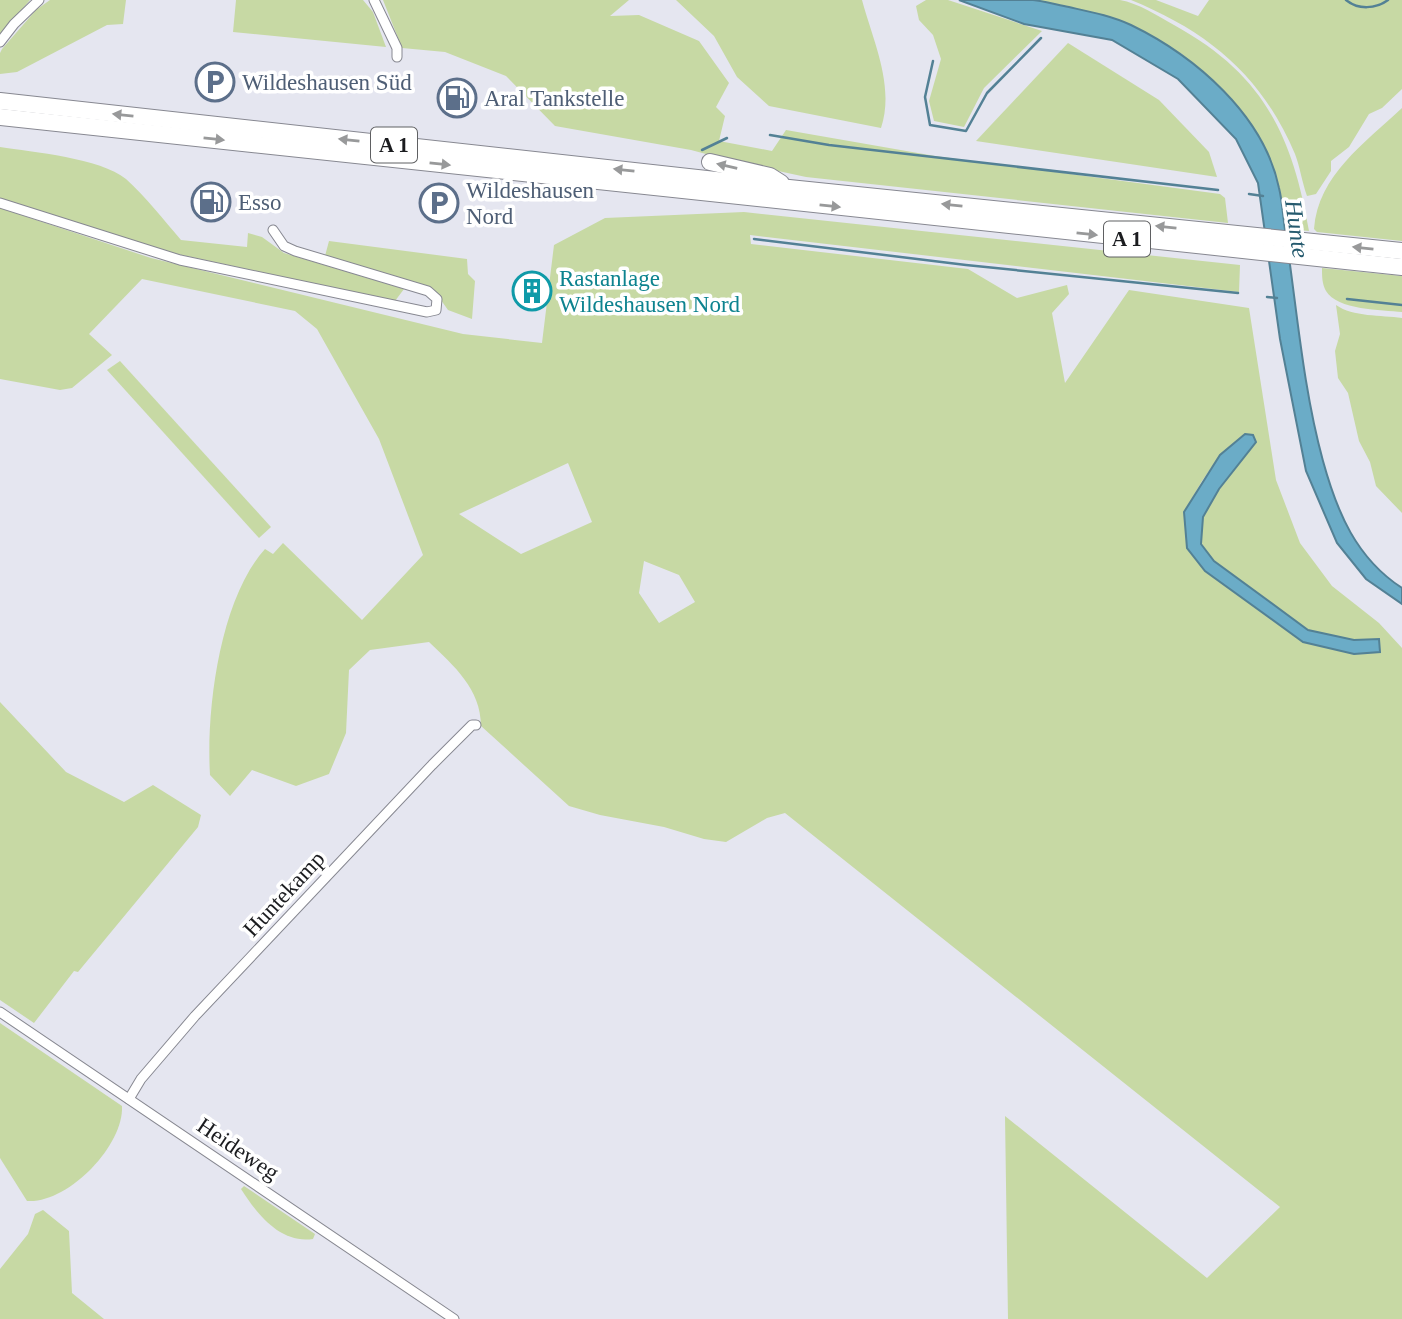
<svg xmlns="http://www.w3.org/2000/svg" width="1402" height="1319" viewBox="0 0 1402 1319" font-family="Georgia,serif">
	<rect width="100%" height="100%" fill="#e5e6f0"/>
	<g fill="#c7d9a4" fill-rule="evenodd">
		<path d="M 0,0 L 30,0 L 0,36 Z"/>
		<path d="M 50,0 L 126,0 L 123,24 L 107,25 L 17,72 L 0,74 L 0,53 L 2,49 L 36,10 Z"/>
		<path d="M 236,0 L 363,0 L 373,12 L 386,47 L 233,32 Z"/>
		<path d="M 383,0 L 629,0 L 610,16 L 639,15 L 699,41 L 729,83 L 716,107 L 725,116 L 719,141 L 772,151 L 786,130 L 935,156 L 1220,194 L 1225,198 L 1228,223 L 806,177 L 736,162 L 691,150 L 555,126 L 506,76 L 445,52 L 402,48 Z"/>
		<path d="M 676,0 L 862,0 C 873,41 895,86 881,128 L 769,106 L 737,77 L 714,36 Z"/>
		<path d="M 926,0 L 948,0 L 1042,31 L 984,88 L 964,127 L 934,121 L 929,101 L 941,59 L 933,35 L 919,20 L 916,6 Z"/>
		<path d="M 1034,0 C 1060,0 1095,0 1120,0 C 1138,3 1158,16 1174,25 C 1263,74 1292,134 1309,231 L 1285,229 L 1279,188 L 1261,139 L 1247,121 L 1182,54 L 1129,24 L 1095,13 Z"/>
		<path d="M 1131,0 L 1156,0 L 1198,16 L 1209,0 L 1402,0 L 1402,89 L 1382,108 L 1369,114 L 1349,147 L 1331,161 L 1331,171 L 1316,194 L 1307,196 C 1302,182 1300,167 1295,154 C 1262,76 1209,32 1131,0 Z"/>
		<path d="M 1068,43 L 1159,100 L 1209,152 L 1217,177 L 976,141 Z"/>
		<path d="M 1402,108 L 1402,241 L 1317,232 L 1314,229 C 1318,175 1365,143 1402,108 Z"/>
		<path d="M 0,147 C 33,152 100,158 126,179 C 146,197 163,219 181,240 L 247,247 L 248,233 L 262,237 L 284,253 L 404,289 L 395,301 L 154,249 L 0,199 Z"/>
		<path d="M 0,208 L 151,258 L 463,334 L 542,343 L 554,245 L 605,218 L 744,212 L 1240,265 L 1239,292 L 750,235 L 751,244 L 968,269 L 1017,298 L 1067,285 L 1069,294 L 1052,313 L 1065,383 L 1129,290 L 1249,308 L 1276,480 L 1300,543 L 1332,586 L 1379,623 L 1402,648 L 1402,1319 L 1008,1319 L 1005,1116 L 1207,1278 L 1280,1207 L 785,813 L 767,818 L 726,842 L 704,839 L 664,827 L 600,815 L 569,806 L 481,726 C 481,689 454,666 429,642 L 370,650 L 349,670 L 346,733 L 329,774 L 296,786 L 252,770 L 230,796 L 210,775 C 206,709 220,599 265,549 L 273,554 L 283,543 L 362,620 L 423,555 L 379,439 L 317,329 L 295,311 L 142,279 L 89,334 L 112,355 L 72,388 L 60,390 L 0,379 ZM 1256,442 L 1219,489 L 1203,517 L 1201,544 L 1214,561 L 1308,630 L 1355,641 L 1379,639 L 1353,654 L 1303,642 L 1187,548 L 1184,512 L 1202,481 L 1220,455 ZM 568,463 L 592,522 L 521,554 L 459,514 ZM 644,561 L 679,575 L 695,602 L 659,623 L 639,593 Z"/>
		<path d="M 329,241 L 467,259 L 468,274 L 475,281 L 472,319 L 448,310 L 436,293 L 325,256 Z"/>
		<path d="M 1322,268 L 1402,276 L 1402,312 C 1382,310 1337,310 1326,291 C 1322,284 1322,276 1322,268 Z"/>
		<path d="M 1336,305 C 1353,317 1381,315 1402,318 L 1402,513 L 1376,486 L 1370,462 L 1359,441 L 1348,393 L 1338,378 L 1335,351 L 1340,334 Z"/>
		<path d="M 120,361 L 271,527 L 259,538 L 107,370 Z"/>
		<path d="M 0,702 L 66,772 L 124,802 L 153,785 L 201,815 L 198,827 L 78,972 L 74,971 L 34,1023 L 0,1000 Z"/>
		<path d="M 0,1023 L 122,1106 C 124,1146 67,1204 27,1201 L 0,1158 Z"/>
		<path d="M 244,1186 L 315,1234 L 313,1239 C 280,1244 257,1214 241,1189 Z"/>
		<path d="M 43,1210 L 69,1231 L 72,1293 L 104,1319 L 0,1319 L 0,1269 L 28,1234 L 35,1214 Z"/>
	</g>
	<g fill="#6bacc7" stroke="#538195" stroke-width="2">
		<path d="M 959,0 C 983,0 1009,0 1033,0 C 1043,1 1054,4 1064,6 C 1086,11 1110,15 1131,25 C 1195,56 1264,115 1279,188 C 1283,204 1283,220 1286,236 C 1297,310 1303,388 1323,461 C 1337,512 1356,558 1402,588 L 1402,604 L 1366,579 L 1337,543 L 1306,471 L 1280,339 L 1258,183 L 1236,139 L 1178,79 L 1112,40 L 1024,24 Z"/>
		<path d="M 1245,434 L 1253,435 L 1256,442 L 1219,489 L 1203,517 L 1201,544 L 1214,561 L 1308,630 L 1354,640 L 1379,639 L 1380,652 L 1354,654 L 1303,642 L 1205,571 L 1187,548 L 1184,512 L 1220,455 Z"/>
	</g>
	<g fill="none" stroke-linecap="round" stroke-linejoin="round">
		<g stroke="#538195" stroke-width="2.5">
			<path d="M 1346,0 C 1358,10 1376,9 1388,0"/>
			<path d="M 933,61 L 925,97 L 930,125 L 966,131 L 987,93 L 1041,38"/>
			<path d="M 770,135 L 829,145 L 1218,190"/>
			<path d="M 702,150 L 727,138"/>
			<path d="M 1249,194 L 1263,196"/>
			<path d="M 754,239 L 966,265 L 1238,293"/>
			<path d="M 1267,297 L 1277,298"/>
			<path d="M 1347,299 L 1402,305"/>
		</g>
		<defs>
			<g id="minor">
				<path d="M 374,0 L 397,48 L 397,57"/>
				<path d="M 0,42 L 14,24 L 39,0"/>
				<path d="M 0,203 L 180,260 L 427,312 L 436,310 L 437,299 L 428,291 L 295,251 L 284,246 L 273,230"/>
				<path d="M 0,1012 L 454,1319"/>
				<path d="M 129,1099 L 141,1079 L 195,1016 L 432,765 L 472,725 L 476,725"/>
			</g>
			<g id="motorway">
				<path d="M 0,101 L 789,188 L 1402,251"/>
				<path d="M 0,117 L 1402,267"/>
				<path d="M 710,162 L 770,176 L 781,183"/>
			</g>
		</defs>
		<use href="#minor" stroke="#878891" stroke-width="11"/>
		<use href="#motorway" stroke="#878891" stroke-width="18"/>
		<use href="#minor" stroke="#fff" stroke-width="9"/>
		<use href="#motorway" stroke="#fff" stroke-width="16"/>
	</g>
	<defs><path id="oneway-solid" d="M-6-.8H1V-3.2L6.5 0L1 3.2V.8H-6Z" transform="scale(1.75)"/></defs>
	<g fill="#98999a">
		<use href="#oneway-solid" transform="translate(123 115) rotate(-174)"/>
		<use href="#oneway-solid" transform="translate(214 139) rotate(6)"/>
		<use href="#oneway-solid" transform="translate(349 140) rotate(-174)"/>
		<use href="#oneway-solid" transform="translate(440 164) rotate(6)"/>
		<use href="#oneway-solid" transform="translate(727 166) rotate(-167)"/>
		<use href="#oneway-solid" transform="translate(624 170) rotate(-174)"/>
		<use href="#oneway-solid" transform="translate(952 205) rotate(-174)"/>
		<use href="#oneway-solid" transform="translate(830 206) rotate(6)"/>
		<use href="#oneway-solid" transform="translate(1166 227) rotate(-174)"/>
		<use href="#oneway-solid" transform="translate(1087 234) rotate(6)"/>
		<use href="#oneway-solid" transform="translate(1363 248) rotate(-174)"/>
	</g>
	<defs>
		<symbol id="parking-ring" viewBox="-11 -11 22 22"><circle r="9.5" fill="#fff" stroke="#5c6f8a" stroke-width="1.5"/><path d="M-3.5-5.5H1a3.5 3.5 0 0 1 0 7H-1V5.5H-3.5ZM-1-3.4V-.6H.8a1.4 1.4 0 0 0 0-2.8Z" fill="#5c6f8a"/></symbol>
		<symbol id="fuel-ring" viewBox="-11 -11 22 22"><circle r="9.5" fill="#fff" stroke="#5c6f8a" stroke-width="1.5"/><path d="M-5.5-6h7V0h2V4h1.3V-2.5L3-4.5l.8-.8L6-3V5H2.5V1h-1V6h-7ZM-4.2-4.7v3.2H.2V-4.7Z" fill="#5c6f8a"/></symbol>
		<symbol id="building-ring" viewBox="-11 -11 22 22"><circle r="9.5" fill="#fff" stroke="#0f9aa8" stroke-width="1.5"/><path d="M-4-6H4V6H1V3H-1V6H-4ZM-2.5-4.3h1.7v1.8h-1.7ZM.8-4.3h1.7v1.8H.8ZM-2.5-1h1.7V.8h-1.7ZM.8-1h1.7V.8H.8Z" fill="#0f9aa8"/></symbol>
	</defs>
	<g fill-rule="evenodd">
		<use href="#parking-ring" x="193" y="60" width="44" height="44"/>
		<use href="#fuel-ring" x="435" y="76" width="44" height="44"/>
		<use href="#fuel-ring" x="189" y="180" width="44" height="44"/>
		<use href="#parking-ring" x="417" y="181" width="44" height="44"/>
		<use href="#building-ring" x="510" y="269" width="44" height="44"/>
	</g>
	<g text-anchor="middle" dominant-baseline="central" stroke-width="7" stroke-linejoin="round" paint-order="stroke">
		<g fill="#fff" stroke="#5f6062" stroke-width="2">
			<rect x="371" y="127.5" width="46" height="35" rx="5"/>
			<rect x="1104" y="221.5" width="46" height="35" rx="5"/>
		</g>
		<g font-size="21" font-weight="bold" fill="#1b1c1f">
			<text x="394" y="145">A 1</text>
			<text x="1127" y="239">A 1</text>
		</g>
		<g font-size="23" fill="#4e5e75" stroke="#fff" text-anchor="start">
			<text x="242" y="82">Wildeshausen Süd</text>
			<text x="484" y="98">Aral Tankstelle</text>
			<text x="466" y="190">Wildeshausen<tspan x="466" dy="26">Nord</tspan></text>
			<text x="238" y="202">Esso</text>
		</g>
		<g font-size="23" fill="#0d838f" stroke="#fff" text-anchor="start">
			<text x="559" y="278">Rastanlage<tspan x="559" dy="26">Wildeshausen Nord</tspan></text>
		</g>
		<g font-size="23" fill="#1b1c1f" stroke="#fff">
			<text transform="translate(284 894) rotate(-47)">Huntekamp</text>
			<text transform="translate(238 1149) rotate(34)">Heideweg</text>
		</g>
		<g font-size="24" font-style="italic" fill="#255a6e" stroke="#fff">
			<text transform="translate(1297 229) rotate(82)">Hunte</text>
		</g>
	</g>
</svg>
